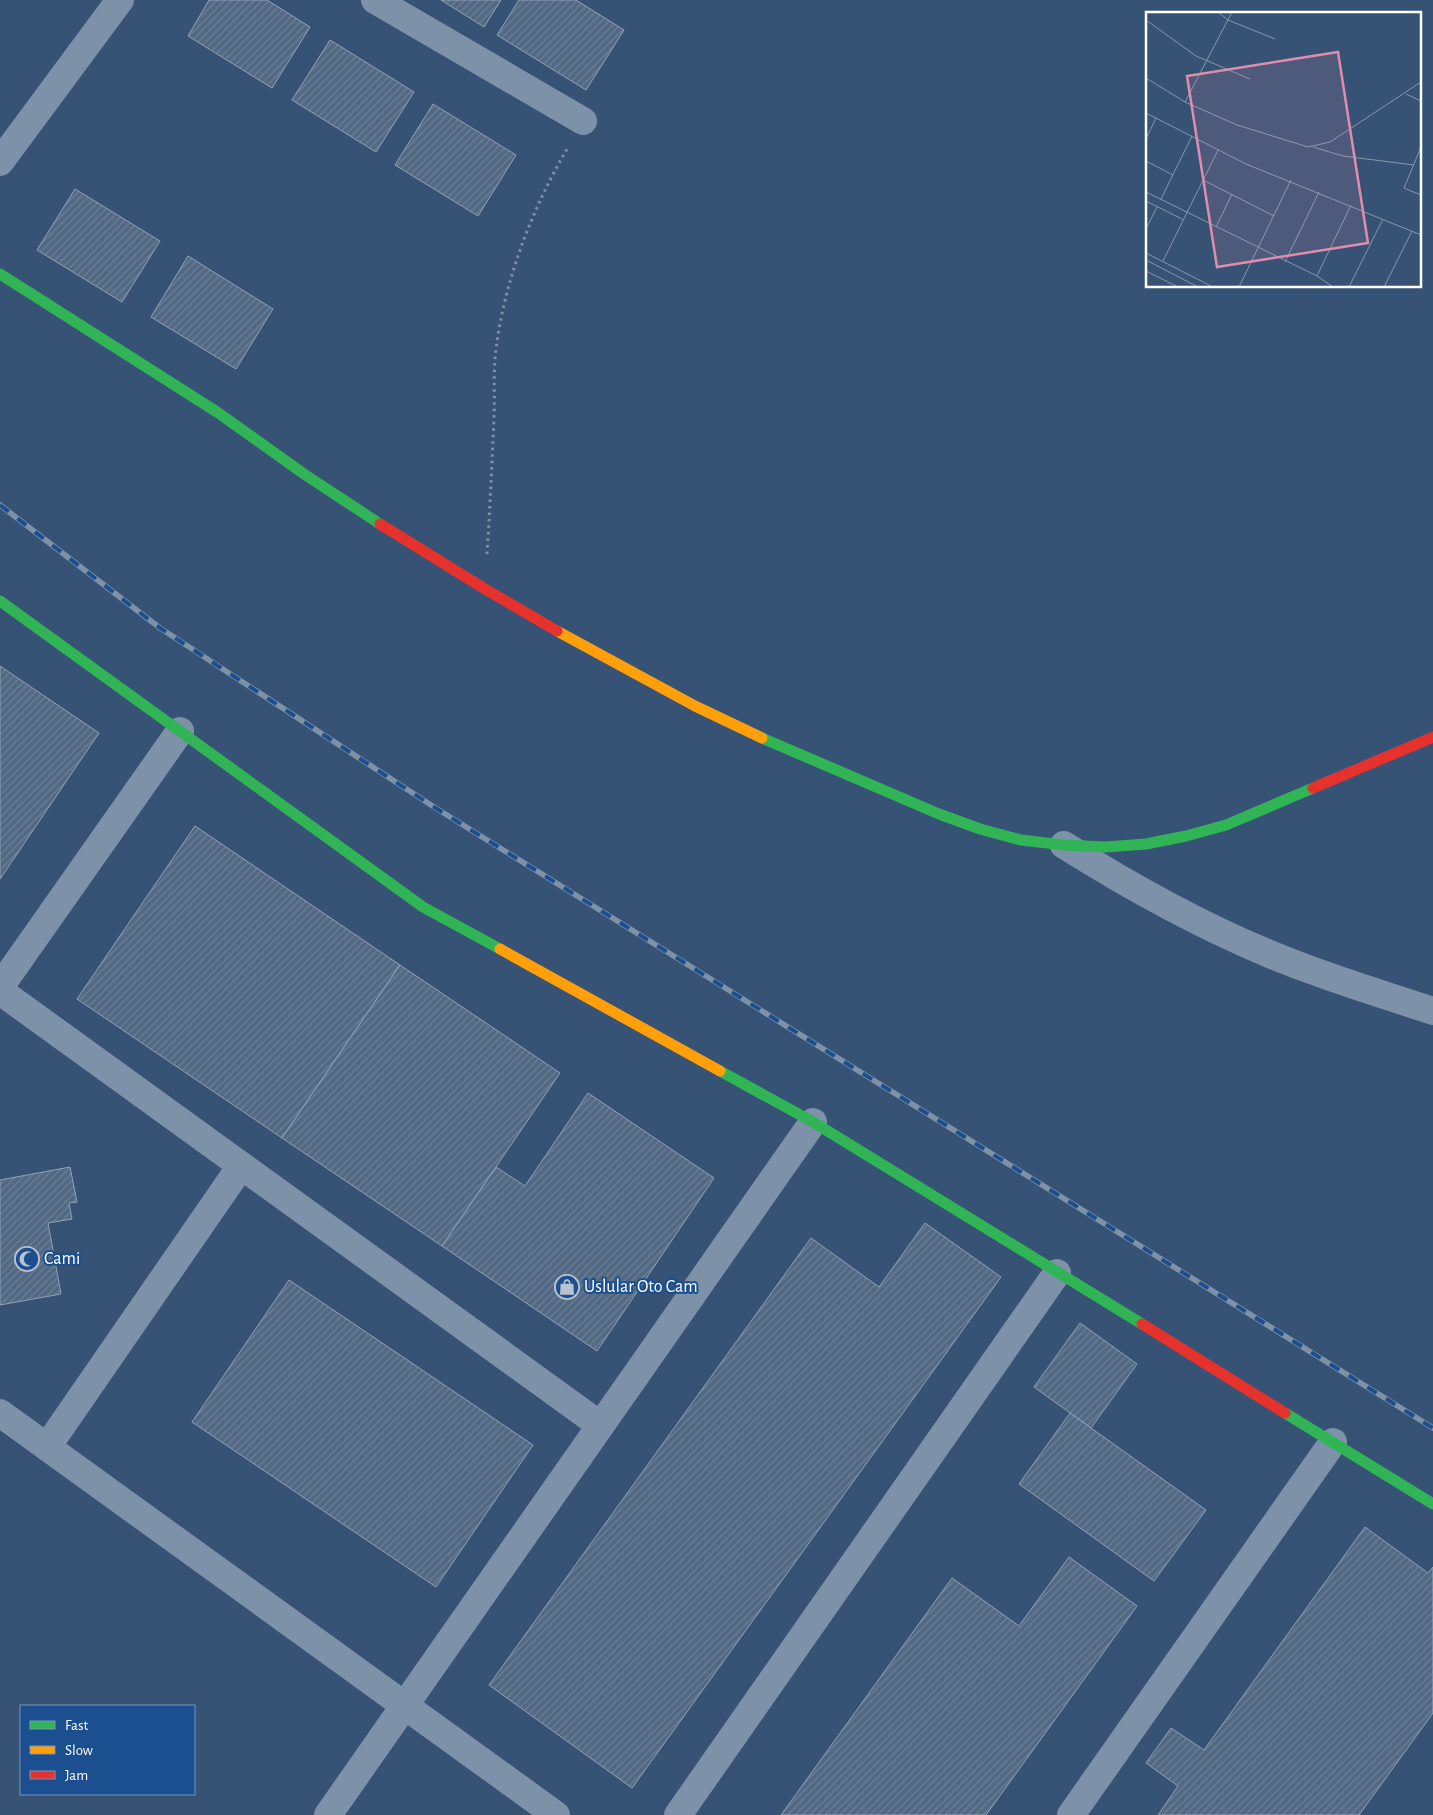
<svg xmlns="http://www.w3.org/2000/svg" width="1433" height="1815" viewBox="0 0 1433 1815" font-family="'Alegreya Sans',sans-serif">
	<defs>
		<pattern id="building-hatch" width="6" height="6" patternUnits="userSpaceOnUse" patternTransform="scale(1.25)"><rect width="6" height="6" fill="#526984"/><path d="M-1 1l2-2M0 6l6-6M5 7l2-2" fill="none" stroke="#6c8096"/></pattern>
	</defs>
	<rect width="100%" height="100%" fill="#365274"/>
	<g fill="url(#building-hatch)" stroke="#92a2b6">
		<path d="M 209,0 L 267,0 L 310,27 L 272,88 L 188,36 Z"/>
		<path d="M 441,0 L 501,0 L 484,27 Z"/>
		<path d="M 519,0 L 576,0 L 624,30 L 586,90 L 497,35 Z"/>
		<path d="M 330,40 L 414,92 L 376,152 L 292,100 Z"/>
		<path d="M 433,104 L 516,155 L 478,216 L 395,165 Z"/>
		<path d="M 75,189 L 160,241 L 122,302 L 37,250 Z"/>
		<path d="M 188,256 L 273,309 L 236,369 L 151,317 Z"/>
		<path d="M 0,666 L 99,733 L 0,879 Z"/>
		<path d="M 195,826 L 400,965 L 282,1138 L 77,999 Z"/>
		<path d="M 400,965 L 560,1073 L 442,1246 L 282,1138 Z"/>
		<path d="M 588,1093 L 714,1178 L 597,1351 L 442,1246 L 496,1167 L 525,1186 Z"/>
		<path d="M 70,1167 L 77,1202 L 69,1203 L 72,1219 L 48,1223 L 61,1294 L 0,1305 L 0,1180 Z"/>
		<path d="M 925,1223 L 1001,1277 L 632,1788 L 489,1685 L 811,1238 L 879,1287 Z"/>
		<path d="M 289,1280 L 533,1445 L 436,1587 L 192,1422 Z"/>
		<path d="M 1080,1323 L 1137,1364 L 1091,1428 L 1034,1387 Z"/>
		<path d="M 1070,1413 L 1206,1510 L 1154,1581 L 1019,1484 Z"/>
		<path d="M 1365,1527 L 1428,1573 L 1433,1567 L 1433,1713 L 1359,1815 L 1158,1815 L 1178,1786 L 1146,1763 L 1171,1728 L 1204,1750 Z"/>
		<path d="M 1069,1557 L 1137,1606 L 986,1815 L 781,1815 L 952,1578 L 1019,1626 Z"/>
	</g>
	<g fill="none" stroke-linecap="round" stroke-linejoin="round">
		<path stroke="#7d92a8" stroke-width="3" stroke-dasharray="2.5 4" stroke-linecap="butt" d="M 487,554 C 490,508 492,463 494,417 C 495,394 493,371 496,349 C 505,279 532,209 567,149"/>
		<g stroke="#7d92a8" stroke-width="28">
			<path d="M 375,0 L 583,121"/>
			<path d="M 0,162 L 120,0"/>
			<path d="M 1064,845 C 1131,887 1199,925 1272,955 C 1324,977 1379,993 1433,1011"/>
			<path d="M 0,987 L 180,731"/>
			<path d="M 0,991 L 600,1425"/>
			<path d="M 0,1413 L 556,1815"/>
			<path d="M 47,1447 L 241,1166"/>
			<path d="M 328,1815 L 813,1122"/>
			<path d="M 678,1815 L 1057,1273"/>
			<path d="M 1071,1815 L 1333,1442"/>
		</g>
		<g stroke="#30b455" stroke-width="11">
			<path d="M 0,274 L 217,412 L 304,474 L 380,524"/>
			<path d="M 0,601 L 423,907 L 500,949"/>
			<path d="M 762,738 L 939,814 L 980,829 L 1021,840 L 1064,845 L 1105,847 L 1146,844 L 1186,836 L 1226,825 L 1313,788"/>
			<path d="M 720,1071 L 813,1122 L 1142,1324"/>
			<path d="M 1285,1413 L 1433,1504"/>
		</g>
		<g stroke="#ff9f0a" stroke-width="11">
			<path d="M 557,631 L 695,706 L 762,738"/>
			<path d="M 500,949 L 720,1071"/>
		</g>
		<g stroke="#e5322d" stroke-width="11">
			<path d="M 380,524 L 485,589 L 557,631"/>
			<path d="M 1313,788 L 1433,737"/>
			<path d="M 1142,1324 L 1285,1413"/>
		</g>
		<defs>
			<path id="rail" d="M 0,505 L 160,628 L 434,807 L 1433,1428"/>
		</defs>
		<use href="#rail" stroke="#7e92a7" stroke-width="5.5"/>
		<use href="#rail" stroke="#1b4f8f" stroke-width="4" stroke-dasharray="11" stroke-linecap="butt"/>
	</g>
	<defs>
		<symbol id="mosque-ring" viewBox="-11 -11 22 22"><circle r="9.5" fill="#1b4f8f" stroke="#b9c2ce" stroke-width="1.5"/><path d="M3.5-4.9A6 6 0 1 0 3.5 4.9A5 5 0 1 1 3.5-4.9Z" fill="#b9c2ce"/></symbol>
		<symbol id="shop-ring" viewBox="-11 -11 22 22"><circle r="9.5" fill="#1b4f8f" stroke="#b9c2ce" stroke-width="1.5"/><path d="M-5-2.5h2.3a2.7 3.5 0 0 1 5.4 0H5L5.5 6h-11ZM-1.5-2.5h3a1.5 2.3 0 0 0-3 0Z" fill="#b9c2ce"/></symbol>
	</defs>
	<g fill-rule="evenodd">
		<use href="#mosque-ring" x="13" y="1245" width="28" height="28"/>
		<use href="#shop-ring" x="553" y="1273" width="28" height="28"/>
	</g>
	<g text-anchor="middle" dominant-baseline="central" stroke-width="4" stroke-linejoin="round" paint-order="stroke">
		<g font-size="18" fill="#fff" stroke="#1b4f8f" text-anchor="start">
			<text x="44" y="1259">Cami</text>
			<text x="584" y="1287">Uslular Oto Cam</text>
		</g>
	</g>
	<g transform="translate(1146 12)">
		<rect width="275" height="275" fill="#365274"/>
		<path fill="none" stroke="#8697ac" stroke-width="1" d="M 72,0 L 82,8 L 129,27M 0,8 L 50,44 L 104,67M 0,66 L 39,90 L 91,113 L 162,135 L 184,130 L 275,70M 260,82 L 275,89M 39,90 L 86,0M 0,101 L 100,152 L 275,223M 0,127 L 10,106M 167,135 L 197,144 L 268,153M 275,135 L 258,176 L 275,183M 0,149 L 27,163M 57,168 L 128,204M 0,180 L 171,264 L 187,275M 15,187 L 46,124M 0,189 L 38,208M 70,215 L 86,182M 0,217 L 11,195M 0,241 L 67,275M 0,248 L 52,275M 17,249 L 72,138M 139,250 L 173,180M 0,259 L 32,275M 171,264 L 205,193M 93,275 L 145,168M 203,275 L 237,207M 238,275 L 266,219"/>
		<path fill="#e08cad" fill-opacity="0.15" stroke="#e08cad" stroke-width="2.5" d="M 192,40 L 222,231 L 71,255 L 41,64 Z"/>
		<rect width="275" height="275" fill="none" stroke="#fff" stroke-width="2.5"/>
	</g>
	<rect x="20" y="1705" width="175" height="90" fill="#1b4f8f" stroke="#7695bc"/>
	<rect x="30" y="1721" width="25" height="8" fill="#30b455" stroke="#7695bc"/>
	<text x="65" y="1730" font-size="15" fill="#ffffff">Fast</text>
	<rect x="30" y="1746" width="25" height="8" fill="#ff9f0a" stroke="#7695bc"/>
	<text x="65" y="1755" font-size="15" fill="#ffffff">Slow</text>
	<rect x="30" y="1771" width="25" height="8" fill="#e5322d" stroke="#7695bc"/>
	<text x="65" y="1780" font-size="15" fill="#ffffff">Jam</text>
</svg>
